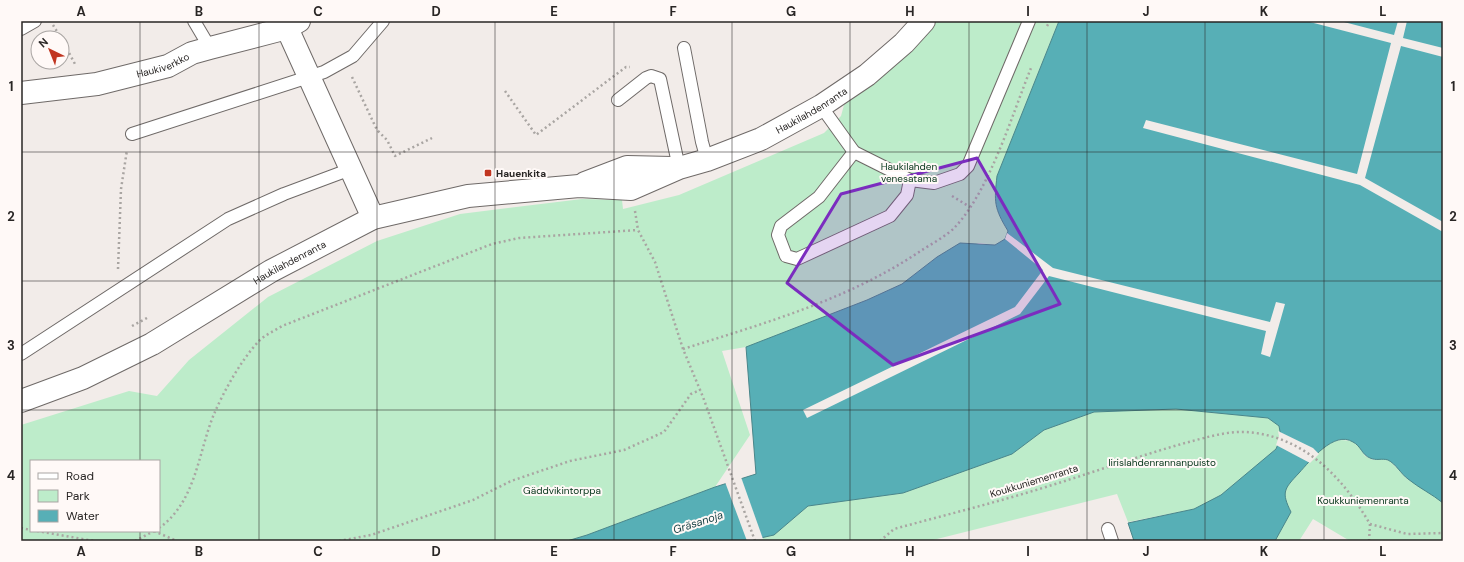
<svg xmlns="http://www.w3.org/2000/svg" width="1464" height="562" viewBox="0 0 1464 562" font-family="'DM Sans',sans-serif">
	<rect width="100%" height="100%" fill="#f2ece9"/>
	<g fill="#bdecca" fill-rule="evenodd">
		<path d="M 933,21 L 1059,21 L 997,176 L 1000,217 L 1008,231 L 1005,239 L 995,245 L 979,243 L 937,257 L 902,284 L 867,300 L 746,347 L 722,351 L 750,435 L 715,487 L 587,535 L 567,541 L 21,541 L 21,425 L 129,391 L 157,396 L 189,360 L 268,297 L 377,241 L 460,214 L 582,199 L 622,200 L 623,209 L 679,195 L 824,133 L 841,116 L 844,105 L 894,64 ZM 31,461 L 159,461 L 159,531 L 31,531 Z"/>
		<path d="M 1176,409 L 1268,418 L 1279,426 L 1282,437 L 1276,449 L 1221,495 L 1194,509 L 1128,522 L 1117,494 L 929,541 L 747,541 L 774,535 L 808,506 L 903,493 L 1012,454 L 1044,430 L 1094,412 Z"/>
		<path d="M 1341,440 L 1352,441 L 1359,447 L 1365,456 L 1373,460 L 1381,458 L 1390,461 L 1407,479 L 1431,493 L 1443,503 L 1443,541 L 1350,541 L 1313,519 L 1299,541 L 1275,541 L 1291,512 C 1288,506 1283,499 1285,492 C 1287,481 1322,447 1332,442 C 1335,441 1338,441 1341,440 Z"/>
	</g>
	<path fill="#57afb6" stroke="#49868a" d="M 1059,21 L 1443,21 L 1443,503 C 1432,494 1419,488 1408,479 C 1401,474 1396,464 1388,460 C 1382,458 1376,461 1370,458 C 1362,455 1361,446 1353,442 C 1334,430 1310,461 1299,473 C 1284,489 1281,492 1291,512 L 1275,541 L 1134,541 L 1128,523 L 1194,509 L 1221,495 L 1276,449 L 1281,437 L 1279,426 L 1268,418 L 1176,409 L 1094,412 L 1044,430 L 1012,454 L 903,493 L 808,506 L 774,535 L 747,541 L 567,541 L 587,535 L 715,487 L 756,474 L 746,347 L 867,300 L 902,284 L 937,257 L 960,243 L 995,245 L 1005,239 L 1008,231 C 994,208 994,202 997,176 Z"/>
	<g fill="#f2ece9">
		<path d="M 1306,21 L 1340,21 L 1394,35 L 1398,21 L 1407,21 L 1403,38 L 1443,48 L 1443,57 L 1401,46 L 1365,178 L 1443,222 L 1443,232 L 1360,185 L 1143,128 L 1146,120 L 1357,174 L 1391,43 Z"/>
		<path d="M 1007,233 L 1053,268 L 1270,322 L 1276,302 L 1285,304 L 1270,357 L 1261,354 L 1266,331 L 1049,276 L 1020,314 L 807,418 L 803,410 L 1015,307 L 1043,270 L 1005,239 Z"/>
		<path d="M 1278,431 L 1313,448 L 1319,454 L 1310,463 L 1276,445 L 1279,436 Z"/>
		<path d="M 741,477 L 763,539 L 747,541 L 725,482 Z"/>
	</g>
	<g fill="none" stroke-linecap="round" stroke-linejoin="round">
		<defs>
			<g id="lane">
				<path d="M 194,21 L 210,48"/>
				<path d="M 21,29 L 35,21"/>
				<path d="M 684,48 L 702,142 L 707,160"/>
				<path d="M 618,100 L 646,78 L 651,76 L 660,79 L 679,168"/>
				<path d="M 821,106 L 854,152 L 910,180 L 934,183 L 960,174 L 968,166 L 1029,21"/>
				<path d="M 132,134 L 324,72 L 353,56 L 383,21"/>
				<path d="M 854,152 L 819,197 L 781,226 L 778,235 L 786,256 L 797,259 L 890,216 L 907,195 L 910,180"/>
				<path d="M 21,354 L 228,219 L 284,194 L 351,169"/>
				<path d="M 1108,529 L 1112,541"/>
			</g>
			<g id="street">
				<path d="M 287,28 L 373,218"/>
				<path id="s1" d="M 21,93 L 97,84 L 168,66 L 192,53 L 210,48 L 287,28 L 299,21"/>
			</g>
			<g id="secondary">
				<path d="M 585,183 L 627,167 L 672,168"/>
				<path id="s2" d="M 21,401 L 83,378 L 152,344 L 271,271 L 373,218 L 468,196 L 579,186 L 631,189 L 679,168 L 707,160 L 761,139 L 821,106 L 867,75 L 904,43 L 924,21"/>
			</g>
		</defs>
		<use href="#lane" stroke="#6f6a68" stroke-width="14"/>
		<use href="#street" stroke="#6f6a68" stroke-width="24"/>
		<use href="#secondary" stroke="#6f6a68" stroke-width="24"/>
		<g stroke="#a9a5a2" stroke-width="2.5" stroke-dasharray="2 3" stroke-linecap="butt">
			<path d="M 53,25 L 61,38"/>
			<path d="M 1047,26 L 1050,21"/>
			<path d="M 62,40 L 75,64"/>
			<path d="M 352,77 L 377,130 L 387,140 L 395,156 L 432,138"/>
			<path d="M 505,91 L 536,135 L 626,67 L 630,67"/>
			<path d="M 952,196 L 970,207"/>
			<path d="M 635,211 L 638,230 L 655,262 L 683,349 L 703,397 L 755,541"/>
			<path d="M 118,269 L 121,189 L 127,150"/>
			<path d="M 132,326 L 147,318"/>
			<path d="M 683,349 C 765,323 847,300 919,252 C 931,244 947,236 956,226 C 990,189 1012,115 1031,68"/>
			<path d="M 21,528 L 31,530"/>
			<path d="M 159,528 C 196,502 198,453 214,414 C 224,391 241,360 259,341 C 265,335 274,331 282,326 L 492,244 L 519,238 L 638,230"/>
			<path d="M 37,531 L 94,541"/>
			<path d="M 154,531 L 177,541"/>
			<path d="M 135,541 L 154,531"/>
			<path d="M 339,541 L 371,535 L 473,500 L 511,481 L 570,461 L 624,450 L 664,432 L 691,394 L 700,390"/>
			<path d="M 880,541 L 894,529 C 945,515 998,502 1049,486 C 1094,472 1139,456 1185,443 C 1208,437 1232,429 1256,433 C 1309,441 1344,480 1370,524 L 1407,534 L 1443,533"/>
			<path d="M 1369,541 L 1370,524"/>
		</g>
		<use href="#lane" stroke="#fff" stroke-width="12"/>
		<use href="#street" stroke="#fff" stroke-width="22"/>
		<use href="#secondary" stroke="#fff" stroke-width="22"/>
	</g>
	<path fill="#7b2cbf" fill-opacity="0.2" stroke="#7b2cbf" stroke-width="3" stroke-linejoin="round" d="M 977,158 L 1060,304 L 893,365 L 787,283 L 841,194 Z"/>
	<path fill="none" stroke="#292625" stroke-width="1" stroke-opacity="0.55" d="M 140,21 L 140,461M 259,21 L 259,541M 377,21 L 377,541M 495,21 L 495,541M 614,21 L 614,541M 732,21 L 732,541M 850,21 L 850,541M 969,21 L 969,541M 1087,21 L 1087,541M 1205,21 L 1205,541M 1324,21 L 1324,541M 21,152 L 1443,152M 21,281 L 1443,281M 21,410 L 1443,410M 140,531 L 140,541"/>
	<rect fill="#c13621" stroke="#fff9f7" stroke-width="1.5" x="484" y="169" width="8" height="8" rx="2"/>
	<g text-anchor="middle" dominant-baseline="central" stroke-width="4" stroke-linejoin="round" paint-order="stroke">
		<g font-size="10" fill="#292625" stroke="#fff9f7">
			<text stroke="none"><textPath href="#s1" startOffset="145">Haukiverkko</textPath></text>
			<text stroke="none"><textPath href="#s2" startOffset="856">Haukilahdenranta</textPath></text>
			<text stroke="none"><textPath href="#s2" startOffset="303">Haukilahdenranta</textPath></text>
			<text transform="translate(1034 481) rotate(-17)">Koukkuniemenranta</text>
		</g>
		<g font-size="10" fill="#033318" stroke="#fff9f7">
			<text x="909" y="166">Haukilahden<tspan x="909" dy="12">venesatama</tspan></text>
			<text x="1162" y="462">Iirislahdenrannanpuisto</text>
			<text x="562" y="490">Gäddvikintorppa</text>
			<text x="1363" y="500">Koukkuniemenranta</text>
		</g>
		<g font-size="10" font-weight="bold" fill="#292625" stroke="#fff9f7" text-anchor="start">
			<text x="496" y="173">Hauenkita</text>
		</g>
		<g font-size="11" font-style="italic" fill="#194346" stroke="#fff9f7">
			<text transform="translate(698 522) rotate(-18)">Gräsanoja</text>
		</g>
	</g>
	<rect width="1464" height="562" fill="none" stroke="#fff9f7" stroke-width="44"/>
	<rect x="30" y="460" width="130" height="72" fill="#fff9f7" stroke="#a9a5a3"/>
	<rect x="38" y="473" width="20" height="6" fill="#ffffff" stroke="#a9a5a3"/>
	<text x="66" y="480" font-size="12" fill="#292625">Road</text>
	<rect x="38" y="490" width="20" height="12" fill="#bdecca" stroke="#a9a5a3"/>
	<text x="66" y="500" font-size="12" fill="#292625">Park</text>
	<rect x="38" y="510" width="20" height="12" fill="#57afb6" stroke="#a9a5a3"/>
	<text x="66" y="520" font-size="12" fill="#292625">Water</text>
	<g transform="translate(50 50) rotate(317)"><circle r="19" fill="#fff9f7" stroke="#a9a5a3"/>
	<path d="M0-3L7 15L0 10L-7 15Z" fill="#c13621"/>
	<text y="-6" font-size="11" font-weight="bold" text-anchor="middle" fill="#292625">N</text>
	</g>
	<rect x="22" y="22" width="1420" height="518" fill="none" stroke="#292625" stroke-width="1.5"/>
	<g font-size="13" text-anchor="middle" font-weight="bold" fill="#292625">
		<text x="81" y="16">A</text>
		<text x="199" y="16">B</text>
		<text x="318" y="16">C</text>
		<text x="436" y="16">D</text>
		<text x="554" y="16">E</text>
		<text x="673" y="16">F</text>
		<text x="791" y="16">G</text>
		<text x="910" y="16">H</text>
		<text x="1028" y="16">I</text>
		<text x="1146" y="16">J</text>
		<text x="1264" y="16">K</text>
		<text x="1383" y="16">L</text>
		<text x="11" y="91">1</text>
		<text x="1453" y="91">1</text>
		<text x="11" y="221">2</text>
		<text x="1453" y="221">2</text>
		<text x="11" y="350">3</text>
		<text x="1453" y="350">3</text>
		<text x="11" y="480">4</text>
		<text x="1453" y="480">4</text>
		<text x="81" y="556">A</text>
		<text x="199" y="556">B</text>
		<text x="318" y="556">C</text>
		<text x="436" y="556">D</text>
		<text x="554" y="556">E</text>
		<text x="673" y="556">F</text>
		<text x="791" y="556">G</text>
		<text x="910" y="556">H</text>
		<text x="1028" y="556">I</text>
		<text x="1146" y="556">J</text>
		<text x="1264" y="556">K</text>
		<text x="1383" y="556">L</text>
	</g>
</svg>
